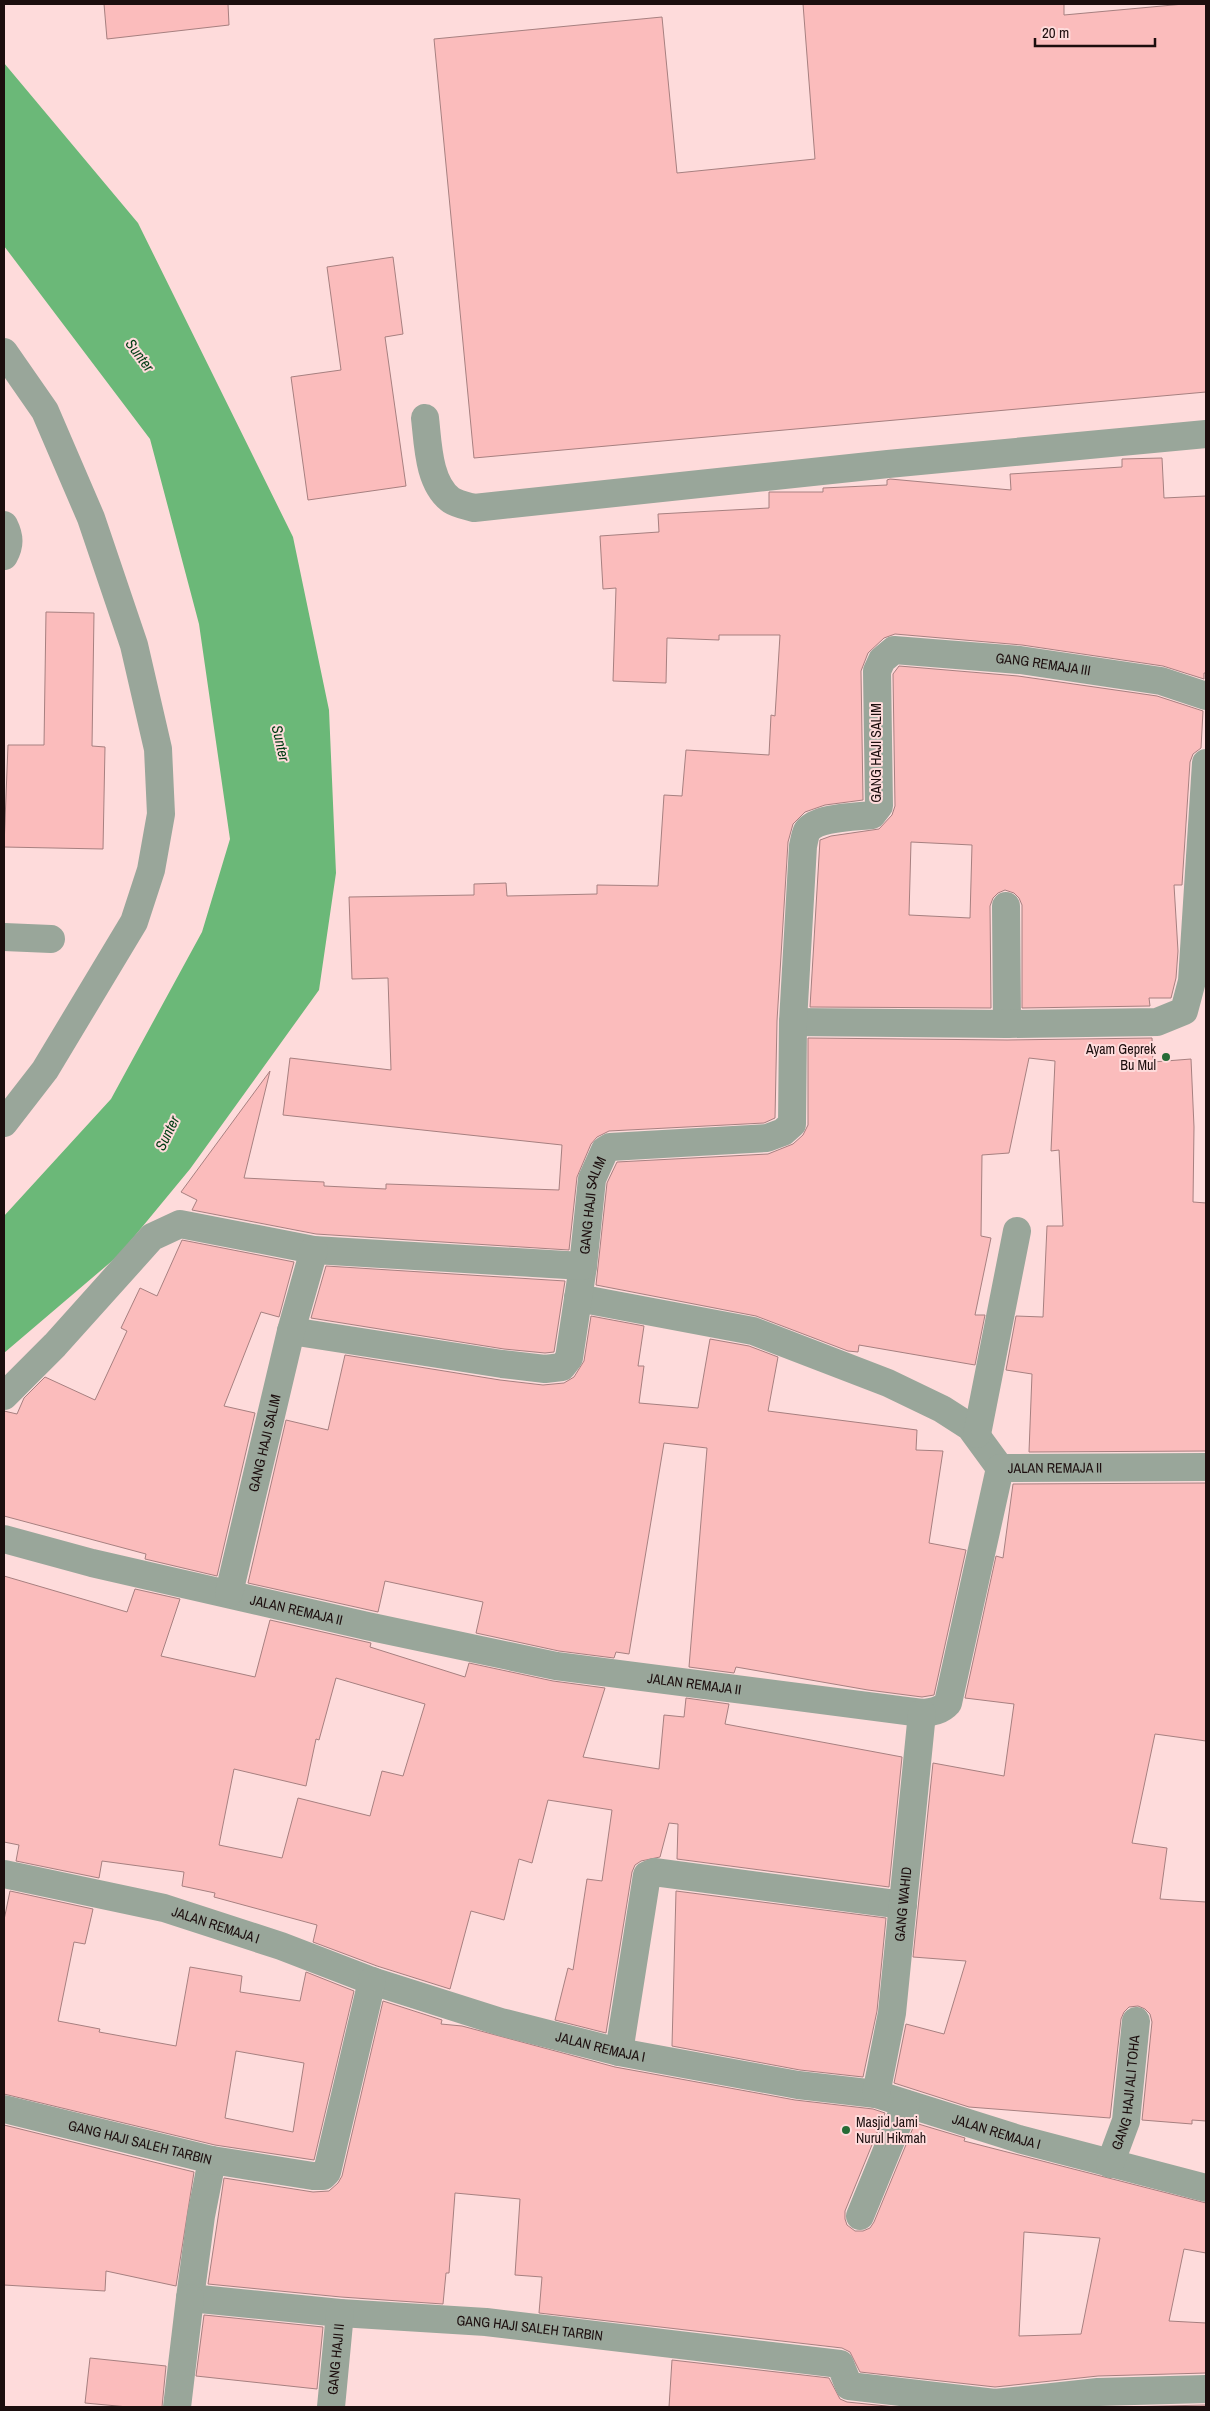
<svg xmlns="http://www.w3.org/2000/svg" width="1210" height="2411" viewBox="0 0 1210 2411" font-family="'Archivo Narrow',sans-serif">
	<rect width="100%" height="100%" fill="#fedbdb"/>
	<path fill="#6bb878" d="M 4,63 L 138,223 L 293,537 L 329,710 L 336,873 L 319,990 L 190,1169 L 119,1255 L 4,1353 L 4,1216 L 111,1099 L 202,932 L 230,839 L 199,624 L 150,439 L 4,246 Z"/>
	<g fill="#fbbcbc" stroke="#a78080" fill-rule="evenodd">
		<path d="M 104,4 L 228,4 L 229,25 L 107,39 Z"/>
		<path d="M 803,4 L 1064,4 L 1064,15 L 1184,4 L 1206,4 L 1206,392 L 474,458 L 434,39 L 662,17 L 677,173 L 815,159 Z"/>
		<path d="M 393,257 L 403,334 L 385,337 L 406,486 L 308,500 L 291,377 L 341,370 L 327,267 Z"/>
		<path d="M 1162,458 L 1164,498 L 1206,496 L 1206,673 L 1204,673 L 1204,679 L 1163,666 L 1022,645 L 895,634 L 884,638 L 868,653 L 861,671 L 863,800 L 825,805 L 805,812 L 793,824 L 788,842 L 777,1021 L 775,1118 L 764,1123 L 609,1131 L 597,1137 L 591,1144 L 577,1177 L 569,1250 L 316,1234 L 192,1210 L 197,1200 L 181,1192 L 270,1071 L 244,1178 L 324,1182 L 324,1186 L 386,1189 L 386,1184 L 559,1190 L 562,1145 L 283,1115 L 290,1058 L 391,1070 L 388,978 L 352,979 L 349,897 L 474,895 L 474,884 L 506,883 L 507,896 L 597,894 L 597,885 L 658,886 L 664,795 L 682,796 L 686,750 L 769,755 L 771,715 L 775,716 L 780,635 L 719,635 L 719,640 L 667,638 L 666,683 L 613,681 L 616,588 L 603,589 L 600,536 L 659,532 L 658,514 L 769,508 L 769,492 L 823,492 L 823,488 L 887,485 L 887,480 L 890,479 L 1011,490 L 1010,474 L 1122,467 L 1122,459 Z"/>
		<path d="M 46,612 L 94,613 L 92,746 L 105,747 L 103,849 L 4,847 L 8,745 L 44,745 Z"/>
		<path d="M 899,666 L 1018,676 L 1157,696 L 1203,711 L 1201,748 L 1193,754 L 1190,762 L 1182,885 L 1174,885 L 1178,951 L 1176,978 L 1171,998 L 1149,998 L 1150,1006 L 1022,1008 L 1022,905 L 1019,898 L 1014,893 L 1005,890 L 998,893 L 993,898 L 990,906 L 991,1008 L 810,1007 L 820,840 L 831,836 L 879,829 L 892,815 L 895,806 L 893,674 ZM 911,842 L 972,845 L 970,918 L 909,915 Z"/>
		<path d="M 808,1038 L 1007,1040 L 1152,1038 L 1153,1062 L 1191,1059 L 1194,1127 L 1193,1202 L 1206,1203 L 1206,1451 L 1029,1452 L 1032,1374 L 1006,1370 L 1016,1316 L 1043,1317 L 1047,1226 L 1063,1226 L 1059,1150 L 1051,1151 L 1055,1061 L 1029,1058 L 1009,1153 L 982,1155 L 981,1236 L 991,1238 L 975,1315 L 985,1315 L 975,1365 L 859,1345 L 858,1352 L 848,1351 L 756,1316 L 596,1285 L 607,1183 L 617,1162 L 768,1154 L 793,1144 L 803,1135 L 808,1125 Z"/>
		<path d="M 182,1240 L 294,1262 L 279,1317 L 261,1312 L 224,1406 L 255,1413 L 217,1576 L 145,1559 L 146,1554 L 4,1516 L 4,1411 L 17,1414 L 24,1398 L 45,1377 L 95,1400 L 127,1331 L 121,1328 L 140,1288 L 157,1296 Z"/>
		<path d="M 326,1266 L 565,1281 L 554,1352 L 545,1353 L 504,1349 L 311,1318 Z"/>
		<path d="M 591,1316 L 644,1326 L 638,1366 L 644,1366 L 639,1403 L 698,1408 L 710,1339 L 749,1346 L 778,1357 L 768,1411 L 917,1430 L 916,1450 L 943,1451 L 929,1543 L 966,1550 L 934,1695 L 922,1697 L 868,1690 L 736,1667 L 734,1673 L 689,1667 L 707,1448 L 664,1443 L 629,1654 L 616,1652 L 614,1658 L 559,1651 L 476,1633 L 483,1602 L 385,1581 L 378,1612 L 248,1583 L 286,1420 L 328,1430 L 345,1355 L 500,1380 L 543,1385 L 564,1383 L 574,1377 L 584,1361 Z"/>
		<path d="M 1206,1483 L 1206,1741 L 1155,1734 L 1132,1843 L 1167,1848 L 1160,1899 L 1206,1902 L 1206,2121 L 1192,2120 L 1192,2124 L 1142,2120 L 1152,2022 L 1150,2014 L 1145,2009 L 1138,2006 L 1129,2007 L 1124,2012 L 1121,2019 L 1110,2118 L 969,2107 L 894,2083 L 906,2024 L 944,2034 L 966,1961 L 913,1957 L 933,1763 L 1004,1776 L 1014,1704 L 965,1698 L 996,1556 L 1003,1558 L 1013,1484 Z"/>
		<path d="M 4,1576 L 127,1612 L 135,1589 L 180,1599 L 161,1656 L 255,1677 L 270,1620 L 371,1643 L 370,1647 L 465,1677 L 469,1663 L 553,1681 L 605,1688 L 583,1757 L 659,1769 L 664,1715 L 684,1717 L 686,1698 L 729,1704 L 725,1724 L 902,1757 L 889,1887 L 677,1859 L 678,1824 L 669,1823 L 660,1857 L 641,1861 L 635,1865 L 632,1872 L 606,2033 L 555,2020 L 568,1968 L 573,1970 L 587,1879 L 602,1881 L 612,1810 L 548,1800 L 532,1863 L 519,1859 L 504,1920 L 471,1911 L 450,1989 L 377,1966 L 313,1942 L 317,1925 L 214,1897 L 215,1893 L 182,1886 L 184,1872 L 102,1861 L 99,1878 L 16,1861 L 19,1845 L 4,1842 ZM 336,1678 L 425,1704 L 403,1776 L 382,1771 L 370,1816 L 298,1798 L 282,1858 L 219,1845 L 234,1769 L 306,1786 L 316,1739 L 319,1740 Z"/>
		<path d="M 10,1891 L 93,1909 L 85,1944 L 74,1942 L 58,2021 L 100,2029 L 99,2032 L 176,2046 L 190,1967 L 242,1976 L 240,1992 L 300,2001 L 306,1972 L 354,1991 L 314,2160 L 215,2145 L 4,2094 L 4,1920 ZM 236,2051 L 304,2063 L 293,2132 L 225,2118 Z"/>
		<path d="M 676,1891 L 886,1918 L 877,2011 L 863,2077 L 800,2070 L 672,2046 Z"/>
		<path d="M 383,2001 L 442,2020 L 441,2024 L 462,2026 L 615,2067 L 795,2100 L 873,2109 L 885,2113 L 845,2211 L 845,2219 L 847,2225 L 855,2231 L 863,2231 L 870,2228 L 874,2222 L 915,2123 L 965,2138 L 964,2141 L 1206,2203 L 1206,2253 L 1184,2249 L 1169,2321 L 1206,2323 L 1206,2373 L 1098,2376 L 995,2387 L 860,2372 L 850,2352 L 842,2348 L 539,2313 L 542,2277 L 515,2275 L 520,2199 L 455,2193 L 449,2273 L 446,2273 L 443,2304 L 341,2297 L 208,2284 L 224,2178 L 313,2192 L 329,2191 L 338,2183 L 342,2176 ZM 1024,2232 L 1100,2238 L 1081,2334 L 1019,2336 Z"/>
		<path d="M 4,2125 L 194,2172 L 176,2286 L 106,2271 L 105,2291 L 4,2285 Z"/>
		<path d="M 204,2315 L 323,2327 L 317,2389 L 196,2376 Z"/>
		<path d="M 90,2358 L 166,2366 L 162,2407 L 128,2407 L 85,2403 Z"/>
		<path d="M 672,2360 L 829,2378 L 840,2399 L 847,2402 L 896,2407 L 669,2407 Z"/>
		<path d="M 1206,2405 L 1206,2407 L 1123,2407 Z"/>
	</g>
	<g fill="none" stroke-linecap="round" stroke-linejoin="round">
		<g stroke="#99a69a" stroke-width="28">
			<path d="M 4,352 L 45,411 L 91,518 L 134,645 L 158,749 L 161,814 L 151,870 L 134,922 L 45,1070 L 4,1123"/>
			<path d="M 425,418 C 428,443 428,483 451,500 C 457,504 467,506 474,508 L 888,464 L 1206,434"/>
			<path d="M 4,525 C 10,537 10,545 4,556"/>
			<path d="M 1006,906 L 1007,1024"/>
			<path d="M 4,937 L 51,939"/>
			<path d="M 793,1022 L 1007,1024 L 1157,1022 L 1184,1011 L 1192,981 L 1206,763"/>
			<path d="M 578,1298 L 753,1331 L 888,1383 L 942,1409 L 970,1427 L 1000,1468"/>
			<path id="s1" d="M 291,1331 L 502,1364 L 545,1369 L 562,1367 L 569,1358 L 583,1266 L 592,1179 L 605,1150 L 610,1147 L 767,1138 L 783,1132 L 792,1124 L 793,1022 L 803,846 C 804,842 805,835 807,831 C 817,817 856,817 872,815 L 879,806 L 877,671 L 882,660 L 894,650 L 1020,660 L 1161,681 L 1206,696"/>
			<path d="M 4,1396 L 55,1345 L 152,1237 L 180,1224 L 314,1250 L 583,1266"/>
			<path d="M 977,1434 L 1017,1231"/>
			<path id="s2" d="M 1000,1468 L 1206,1467"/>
			<path id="s3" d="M 4,1539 L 92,1563 L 367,1626 L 556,1666 L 922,1713 C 932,1712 941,1711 948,1703 L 1000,1468"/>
			<path id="s4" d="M 229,1593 L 291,1331 L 314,1250"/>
			<path id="s5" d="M 4,1874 L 164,1908 L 281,1946 L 372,1981 L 501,2022 L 619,2052 L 798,2085 L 876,2094 L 1019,2139 L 1206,2188"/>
			<path d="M 619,2052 L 647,1875 L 654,1872 L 903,1905"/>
			<path id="s6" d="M 876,2094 L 892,2013 L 922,1713"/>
			<path id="s7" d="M 4,2109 L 212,2160 L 201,2216 L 190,2298 L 340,2313 L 486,2322 L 840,2364 L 849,2386 L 995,2403 L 1098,2392 L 1206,2389"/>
			<path d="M 212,2160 L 313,2176 L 323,2176 L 327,2172 L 372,1981"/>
			<path id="s8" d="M 1110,2164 L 1126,2121 L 1136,2021"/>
			<path d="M 860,2216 L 906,2104"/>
			<path d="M 177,2407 L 190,2298"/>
			<path id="s9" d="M 331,2407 L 340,2313"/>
		</g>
	</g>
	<g fill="#266b36" stroke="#fedbdb" stroke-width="2">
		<circle cx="1166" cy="1057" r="5"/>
		<circle cx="846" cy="2130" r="5"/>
	</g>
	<g text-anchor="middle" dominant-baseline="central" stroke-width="4" stroke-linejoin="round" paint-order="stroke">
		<g font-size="14" fill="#1c0e0e" stroke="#fedbdb">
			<text stroke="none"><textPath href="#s1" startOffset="1376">GANG REMAJA III</textPath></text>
			<text transform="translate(876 753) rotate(-90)">GANG HAJI SALIM</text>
			<text stroke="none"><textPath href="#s1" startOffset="440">GANG HAJI SALIM</textPath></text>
			<text stroke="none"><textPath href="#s4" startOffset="154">GANG HAJI SALIM</textPath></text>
			<text stroke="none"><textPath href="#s2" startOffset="55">JALAN REMAJA II</textPath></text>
			<text stroke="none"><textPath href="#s3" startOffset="301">JALAN REMAJA II</textPath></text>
			<text stroke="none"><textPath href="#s3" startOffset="706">JALAN REMAJA II</textPath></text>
			<text stroke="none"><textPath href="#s6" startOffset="192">GANG WAHID</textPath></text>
			<text stroke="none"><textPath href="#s5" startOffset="218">JALAN REMAJA I</textPath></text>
			<text stroke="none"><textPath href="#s5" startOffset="622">JALAN REMAJA I</textPath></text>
			<text stroke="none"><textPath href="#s8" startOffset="74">GANG HAJI ALI TOHA</textPath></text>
			<text stroke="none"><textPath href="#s5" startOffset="1028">JALAN REMAJA I</textPath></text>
			<text stroke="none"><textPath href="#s7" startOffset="140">GANG HAJI SALEH TARBIN</textPath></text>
			<text stroke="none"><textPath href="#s7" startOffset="695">GANG HAJI SALEH TARBIN</textPath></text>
			<text stroke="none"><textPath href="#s9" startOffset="48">GANG HAJI II</textPath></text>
		</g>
		<g font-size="14" fill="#1c0e0e" stroke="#fedbdb" text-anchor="end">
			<text x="1156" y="1049">Ayam Geprek<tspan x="1156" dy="16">Bu Mul</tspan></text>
			<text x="856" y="2122" text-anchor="start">Masjid Jami<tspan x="856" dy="16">Nurul Hikmah</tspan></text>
		</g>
		<g font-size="15" font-style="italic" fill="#003d14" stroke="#fedbdb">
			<text transform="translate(140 355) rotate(53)">Sunter</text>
			<text transform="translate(281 743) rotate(77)">Sunter</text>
			<text transform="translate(167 1133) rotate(-64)">Sunter</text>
		</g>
	</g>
	<rect width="1210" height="2411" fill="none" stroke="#1c0e0e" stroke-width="10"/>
	<path d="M1035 38v8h120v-8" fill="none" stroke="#1c0e0e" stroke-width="2.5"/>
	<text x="1042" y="38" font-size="15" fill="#1c0e0e" stroke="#fedbdb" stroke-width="4" paint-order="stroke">20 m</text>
</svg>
